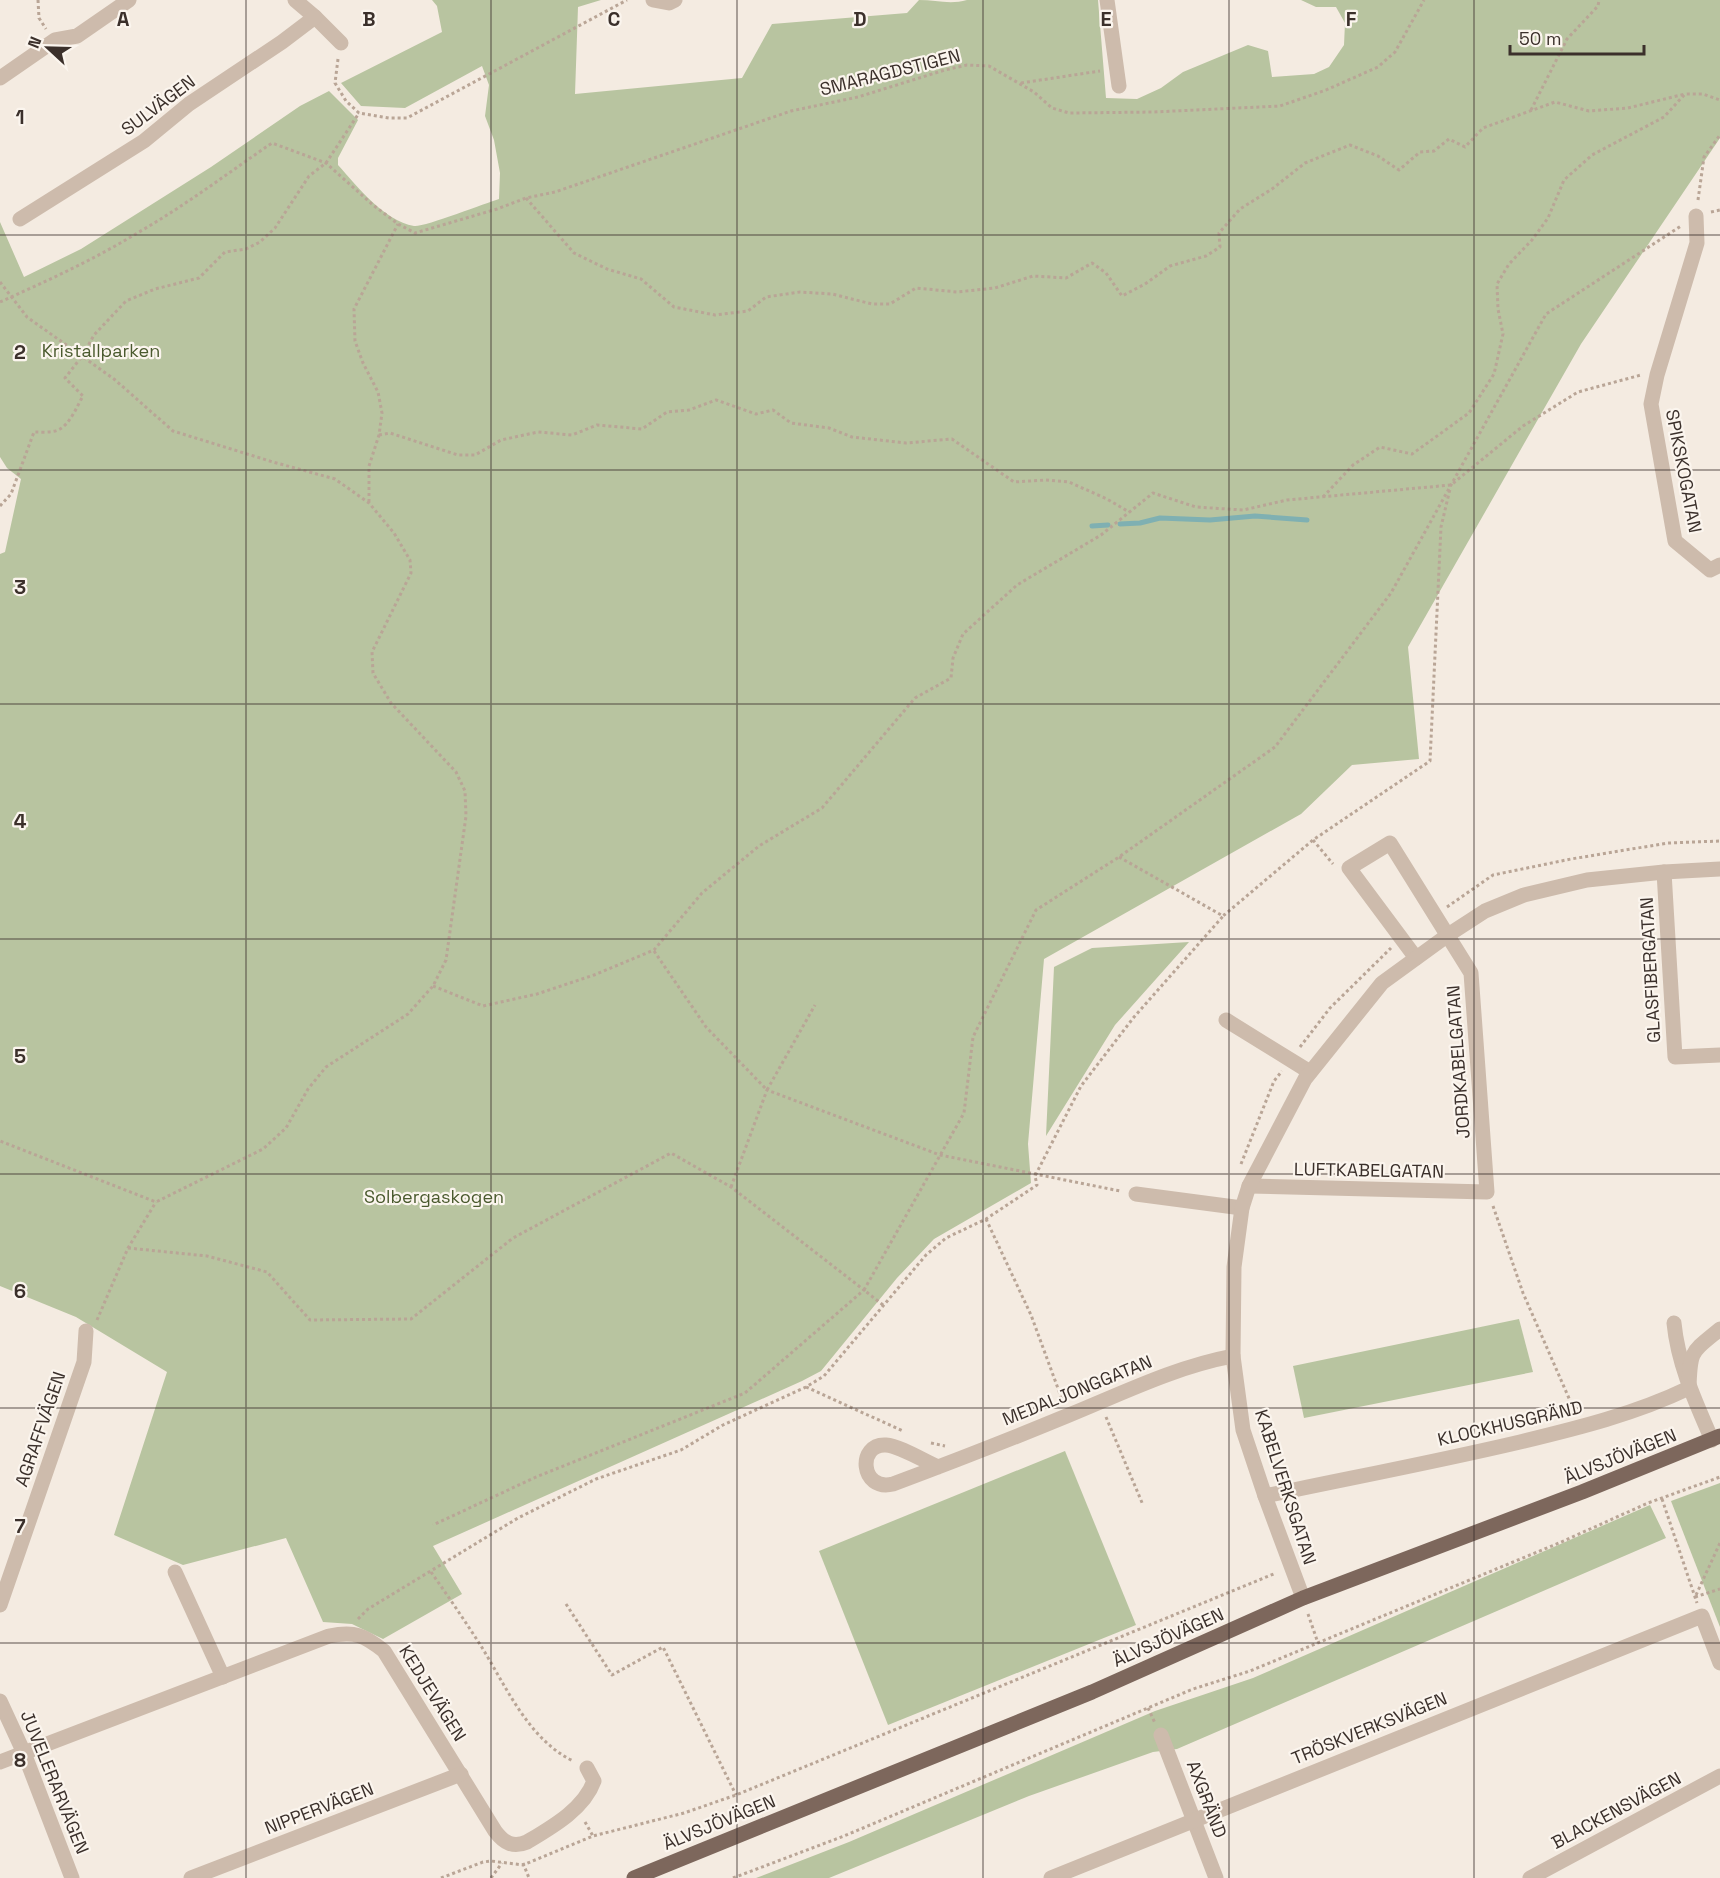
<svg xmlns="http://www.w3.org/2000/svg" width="1720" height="1878" viewBox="0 0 1720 1878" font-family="'Space Grotesk',sans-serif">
	<rect width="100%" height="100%" fill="#f4ebe1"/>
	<g fill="#b8c4a0">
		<path d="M 432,0 L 601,0 L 578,7 L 575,94 L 742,78 L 772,24 L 907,13 L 919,0 C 936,0 950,5 967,0 L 1098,0 L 1106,98 L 1137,99 L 1161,88 L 1183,72 L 1248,45 L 1268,51 L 1272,77 L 1314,74 L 1329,67 L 1344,45 L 1345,23 L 1336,7 L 1316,7 L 1301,0 L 1720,0 L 1720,138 L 1581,344 L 1408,647 L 1419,759 L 1352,765 L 1301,814 L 1044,959 L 1028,1144 L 1031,1183 L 934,1239 L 897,1278 L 821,1371 L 802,1381 L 433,1546 L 462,1594 L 383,1639 L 352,1624 L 323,1622 L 286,1538 L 183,1565 L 114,1535 L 167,1372 L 76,1317 L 0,1286 L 0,554 L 5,552 L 21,479 L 7,468 L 0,457 L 0,222 L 24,277 L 81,249 L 211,167 L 300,106 L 329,91 L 358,120 L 338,158 L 338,165 C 357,186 384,221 414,226 C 422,228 486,203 499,199 L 500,173 L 494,140 L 485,116 L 489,85 L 482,66 L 405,108 L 361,106 L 341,83 L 442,32 L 437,6 Z"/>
		<path d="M 1189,942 L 1115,1025 L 1046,1136 L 1054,967 L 1092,948 Z"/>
		<path d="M 1519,1319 L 1533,1372 L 1304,1418 L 1293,1366 Z"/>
		<path d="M 1065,1451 L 1136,1625 L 888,1725 L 819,1551 Z"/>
		<path d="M 1720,1483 L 1720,1627 L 1671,1501 Z"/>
		<path d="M 1650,1505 L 1666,1538 L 1177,1749 L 1153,1752 L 1029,1796 L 829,1878 L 756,1878 L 849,1842 L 1155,1711 L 1253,1678 Z"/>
	</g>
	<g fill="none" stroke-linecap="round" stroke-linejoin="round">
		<g stroke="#7fb0b2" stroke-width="5">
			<path d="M 1120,524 L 1140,523 L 1160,518 L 1210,520 L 1255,516 L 1307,520"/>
			<path d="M 1092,526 L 1108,525"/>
		</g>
		<g stroke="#b9a596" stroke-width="3" stroke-dasharray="3 3" stroke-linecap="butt">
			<path d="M 38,0 L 39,18 L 46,29"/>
			<path d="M 338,59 L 335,83 L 346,101 L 359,113 L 389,118 L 407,118 L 627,0"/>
			<path d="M 1021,83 L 1100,71"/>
			<path d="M 1531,110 L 1567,39 L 1598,6 L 1599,0"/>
			<path d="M 526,198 L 574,253 L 607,269 L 641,279 L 674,307 L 715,315 L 748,311 L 766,297 L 800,292 L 832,294 L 872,304 L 890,304 L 916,288 L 957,292 L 995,288 L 1033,276 L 1066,278 L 1092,263 L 1106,273 L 1122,296 L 1145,284 L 1170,266 L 1206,256 L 1220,247 L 1219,233 L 1240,209 L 1272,189 L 1305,163 L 1350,145 L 1378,156 L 1399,170 L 1420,152 L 1434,151 L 1449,139 L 1465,147 L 1483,128 L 1555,102 L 1589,111 L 1628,108 L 1685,94"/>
			<path d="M 1698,200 L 1704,157 L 1720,135"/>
			<path d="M 1711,212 L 1720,210"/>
			<path d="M 0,282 L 27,317 L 114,379 L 173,431 L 273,462 L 335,479 L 369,503 L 394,533 L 410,560 L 411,573 L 372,652 L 373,673 L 391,703 L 456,772 L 465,791 L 466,816 L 446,960 L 433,986 L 408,1014 L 326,1067 L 308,1089 L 286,1128 L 263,1149 L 156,1202 L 0,1141"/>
			<path d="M 0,302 C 47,281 95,259 139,232 C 186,205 228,173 272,143 L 326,163 L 373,205 L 398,224 L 415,233 L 497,209 L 526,198 L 555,192 L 791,111 L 858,97 L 945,70 L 967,65 L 989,66 L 1034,92 L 1052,108 L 1069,113 L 1154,112 L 1280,106 L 1326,90 L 1378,67 L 1395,52 L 1424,0"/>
			<path d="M 379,435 L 390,433 L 458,455 L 475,455 L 501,440 L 538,432 L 572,435 L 597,425 L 642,429 L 667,412 L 689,410 L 716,400 L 756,414 L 773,410 L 791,423 L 829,428 L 852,437 L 906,443 L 952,439 L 1014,482 L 1046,480 L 1069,482 L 1107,499 L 1129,512"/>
			<path d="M 1323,497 L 1353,465 L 1380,447 L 1412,454 L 1469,413 L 1494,374 L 1503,334 L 1498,309 L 1497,284 L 1509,264 L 1532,240 L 1548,218 L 1564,180 L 1592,155 L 1664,117 L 1685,94 L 1703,94 L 1720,100"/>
			<path d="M 369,502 L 369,466 L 379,435 L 382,413 L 378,392 L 363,363 L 355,341 L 354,309 L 398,224"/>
			<path d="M 0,506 L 11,494 L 34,432 C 41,432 51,433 58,430 C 70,425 77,406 83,396 L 65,378 L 83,355 L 94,335 L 126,301 L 155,289 L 199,278 L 225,252 L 246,249 L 260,242 L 275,228 L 309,176 L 326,163 L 359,113"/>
			<path d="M 1313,840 L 1333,864"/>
			<path d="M 1119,857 L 1223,916 L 1313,840 L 1430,761 L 1441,527 L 1450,489"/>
			<path d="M 1447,907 L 1493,875 L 1571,859 L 1668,843 L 1720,841"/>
			<path d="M 654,951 L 706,1027 L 767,1090 L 815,1005"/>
			<path d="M 433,986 L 483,1006 L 537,994 L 594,975 L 654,950 L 702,893 L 759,846 L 822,808 L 915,698 L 951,678 L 953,658 L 963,634 L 1017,585 L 1101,535 L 1153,493 L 1196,507 L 1243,510 L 1287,500 L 1451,485 L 1523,426 L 1578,392 L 1641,375"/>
			<path d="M 1300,1047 L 1330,1008 L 1391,948"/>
			<path d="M 1241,1164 L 1274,1081 L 1282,1071"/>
			<path d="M 731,1187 L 767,1090 L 940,1155 L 1120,1191"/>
			<path d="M 1493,1206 L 1523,1293 L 1575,1412"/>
			<path d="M 986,1219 L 1031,1315 L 1063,1402"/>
			<path d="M 128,1248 L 207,1256 L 267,1272 L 310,1320 L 411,1319 L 513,1238 L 671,1153 L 731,1187 L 864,1290 L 745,1393 L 536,1477 L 433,1525"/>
			<path d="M 883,1305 L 864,1290 L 964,1113 L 973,1037 L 1036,910 L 1119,857 L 1275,747 L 1391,593 L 1546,314 L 1681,226"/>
			<path d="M 97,1320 L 128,1248 L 156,1202"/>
			<path d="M 806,1387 L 903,1431"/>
			<path d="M 1106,1417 L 1143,1505"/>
			<path d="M 931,1443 L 945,1446"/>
			<path d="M 1662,1499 L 1697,1603"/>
			<path d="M 431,1572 C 448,1596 465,1621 481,1646 C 506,1686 528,1739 573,1761"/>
			<path d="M 1696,1595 L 1720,1543"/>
			<path d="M 1695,1597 L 1720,1589"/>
			<path d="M 566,1604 L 612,1675 L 663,1647 L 736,1795"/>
			<path d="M 1308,1614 L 1318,1643"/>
			<path d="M 358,1619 L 368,1609 L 518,1518 L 596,1479 L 681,1450 L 723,1425 L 806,1387 L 824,1376 L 926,1255 L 946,1238 L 986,1219 L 1037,1185 L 1035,1176 L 1081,1086 L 1134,1017 L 1225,914"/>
			<path d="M 1148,1708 L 1155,1723"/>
			<path d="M 585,1822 L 593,1836"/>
			<path d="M 523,1863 L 529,1878"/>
			<path d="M 441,1878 L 483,1862 L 491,1861 L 523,1865 L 593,1836 L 684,1813 L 736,1795 L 1276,1573"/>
			<path d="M 491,1878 L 502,1863"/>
			<path d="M 733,1878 L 844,1836 L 1193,1689 L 1250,1671 L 1559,1543 L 1648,1503 L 1720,1477"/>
		</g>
		<g stroke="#cdbbac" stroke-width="15">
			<path d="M 295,0 L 315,17 L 341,43"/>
			<path d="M 653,0 L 669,3 L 675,0"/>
			<path d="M 1107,0 L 1119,86"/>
			<path d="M 0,78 L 55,40 L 77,36 L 129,0"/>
			<path d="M 1696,216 L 1697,243 L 1657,375 L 1651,404 L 1675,541 L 1710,570 L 1720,565"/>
			<path d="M 20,219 L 144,141 L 189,104 L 282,42 L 315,17"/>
			<path d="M 1664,872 L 1675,1057 L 1720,1055"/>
			<path d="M 1226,1020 L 1310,1072"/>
			<path d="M 1249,1186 L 1487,1192 L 1471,973 L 1390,843 L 1349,868 L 1416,958"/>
			<path d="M 1136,1194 L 1242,1208"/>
			<path d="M 1674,1323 C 1678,1364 1695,1401 1712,1440"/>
			<path d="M 938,1467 C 924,1461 900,1446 886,1445 C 857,1443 860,1492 893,1484 C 952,1462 1011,1439 1069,1415 C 1123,1393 1175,1367 1233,1356"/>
			<path d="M 1265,1496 C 1350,1478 1435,1462 1520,1442 C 1578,1428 1635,1414 1689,1388 C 1690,1350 1691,1353 1720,1329"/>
			<path d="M 175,1572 L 223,1677"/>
			<path d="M 1303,1598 L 1265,1496 L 1243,1430 L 1233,1356 L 1234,1267 L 1242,1208 L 1249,1186 L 1305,1079 L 1382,983 L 1448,935 L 1485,911 L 1524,895 L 1587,880 L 1664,872 L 1720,869"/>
			<path d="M 0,1605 L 84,1362 L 86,1331"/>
			<path d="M 0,1701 L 24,1753 L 72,1878"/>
			<path d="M 1161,1735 L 1216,1878"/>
			<path d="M 0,1762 L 329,1636 C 355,1631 364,1635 384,1651 L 495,1831 C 504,1843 513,1848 527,1842 C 552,1827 584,1809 594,1781 L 587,1768"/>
			<path d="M 191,1878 L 461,1774"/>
			<path d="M 1051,1878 L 1702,1616 L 1720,1663"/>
			<path d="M 1530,1878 L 1720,1776"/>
		</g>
		<path stroke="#7d675c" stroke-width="15" d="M 634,1878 L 1092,1692 L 1303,1598 L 1582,1492 L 1720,1436"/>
	</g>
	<path fill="none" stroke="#3b302b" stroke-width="1.5" stroke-opacity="0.55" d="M 246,0 L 246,1878M 491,0 L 491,1878M 737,0 L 737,1878M 983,0 L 983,1878M 1229,0 L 1229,1878M 1474,0 L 1474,1878M 0,235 L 1720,235M 0,470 L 1720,470M 0,704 L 1720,704M 0,939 L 1720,939M 0,1174 L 1720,1174M 0,1408 L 1720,1408M 0,1643 L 1720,1643"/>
	<g text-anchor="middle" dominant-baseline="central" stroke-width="4.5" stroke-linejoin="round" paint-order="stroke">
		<g font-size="18" fill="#3b302b" stroke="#fbf5ee">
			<text transform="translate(890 72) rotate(-14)">SMARAGDSTIGEN</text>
			<text transform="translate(158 105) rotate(-37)">SULVÄGEN</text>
			<text transform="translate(1684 471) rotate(79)">SPIKSKOGATAN</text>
			<text transform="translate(1650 970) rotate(-93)">GLASFIBERGATAN</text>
			<text transform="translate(1458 1062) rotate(-94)">JORDKABELGATAN</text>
			<text transform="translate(1369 1170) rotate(1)">LUFTKABELGATAN</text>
			<text transform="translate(1077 1390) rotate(-22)">MEDALJONGGATAN</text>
			<text transform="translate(1510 1423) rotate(-13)">KLOCKHUSGRÄND</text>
			<text transform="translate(40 1429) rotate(-71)">AGRAFFVÄGEN</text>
			<text transform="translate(1620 1456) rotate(-22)">ÄLVSJÖVÄGEN</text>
			<text transform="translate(1286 1487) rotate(72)">KABELVERKSGATAN</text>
			<text transform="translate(1168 1637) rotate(-24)">ÄLVSJÖVÄGEN</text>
			<text transform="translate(433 1693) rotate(58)">KEDJEVÄGEN</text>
			<text transform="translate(1369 1728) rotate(-22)">TRÖSKVERKSVÄGEN</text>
			<text transform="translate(55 1782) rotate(68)">JUVELERARVÄGEN</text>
			<text transform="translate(1207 1799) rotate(69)">AXGRÄND</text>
			<text transform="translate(319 1808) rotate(-21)">NIPPERVÄGEN</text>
			<text transform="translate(1616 1810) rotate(-28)">BLACKENSVÄGEN</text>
			<text transform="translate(719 1822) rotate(-22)">ÄLVSJÖVÄGEN</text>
		</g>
		<g font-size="18" fill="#4a5a2e" stroke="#fbf5ee">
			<text x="101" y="350">Kristallparken</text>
			<text x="434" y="1196">Solbergaskogen</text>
		</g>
	</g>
	<g font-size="20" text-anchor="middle" font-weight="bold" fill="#3b302b" stroke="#fbf5ee" stroke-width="4.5" stroke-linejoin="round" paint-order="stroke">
		<text x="123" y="26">A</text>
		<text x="369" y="26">B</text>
		<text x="614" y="26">C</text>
		<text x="860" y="26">D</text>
		<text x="1106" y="26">E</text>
		<text x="1351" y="26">F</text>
		<text x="20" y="124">1</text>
		<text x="20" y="359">2</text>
		<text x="20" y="594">3</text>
		<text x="20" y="828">4</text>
		<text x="20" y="1063">5</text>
		<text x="20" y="1298">6</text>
		<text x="20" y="1533">7</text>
		<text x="20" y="1767">8</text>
	</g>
	<g transform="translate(48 48) rotate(292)" stroke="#fbf5ee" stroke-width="4.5" paint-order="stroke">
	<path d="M0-4.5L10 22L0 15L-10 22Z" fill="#3b302b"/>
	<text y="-9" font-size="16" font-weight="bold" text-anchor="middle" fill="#3b302b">N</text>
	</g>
	<path d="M1510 45v9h134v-9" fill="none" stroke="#3b302b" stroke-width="3"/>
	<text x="1519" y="45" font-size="18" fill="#3b302b" stroke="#fbf5ee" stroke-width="4.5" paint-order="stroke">50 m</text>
</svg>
